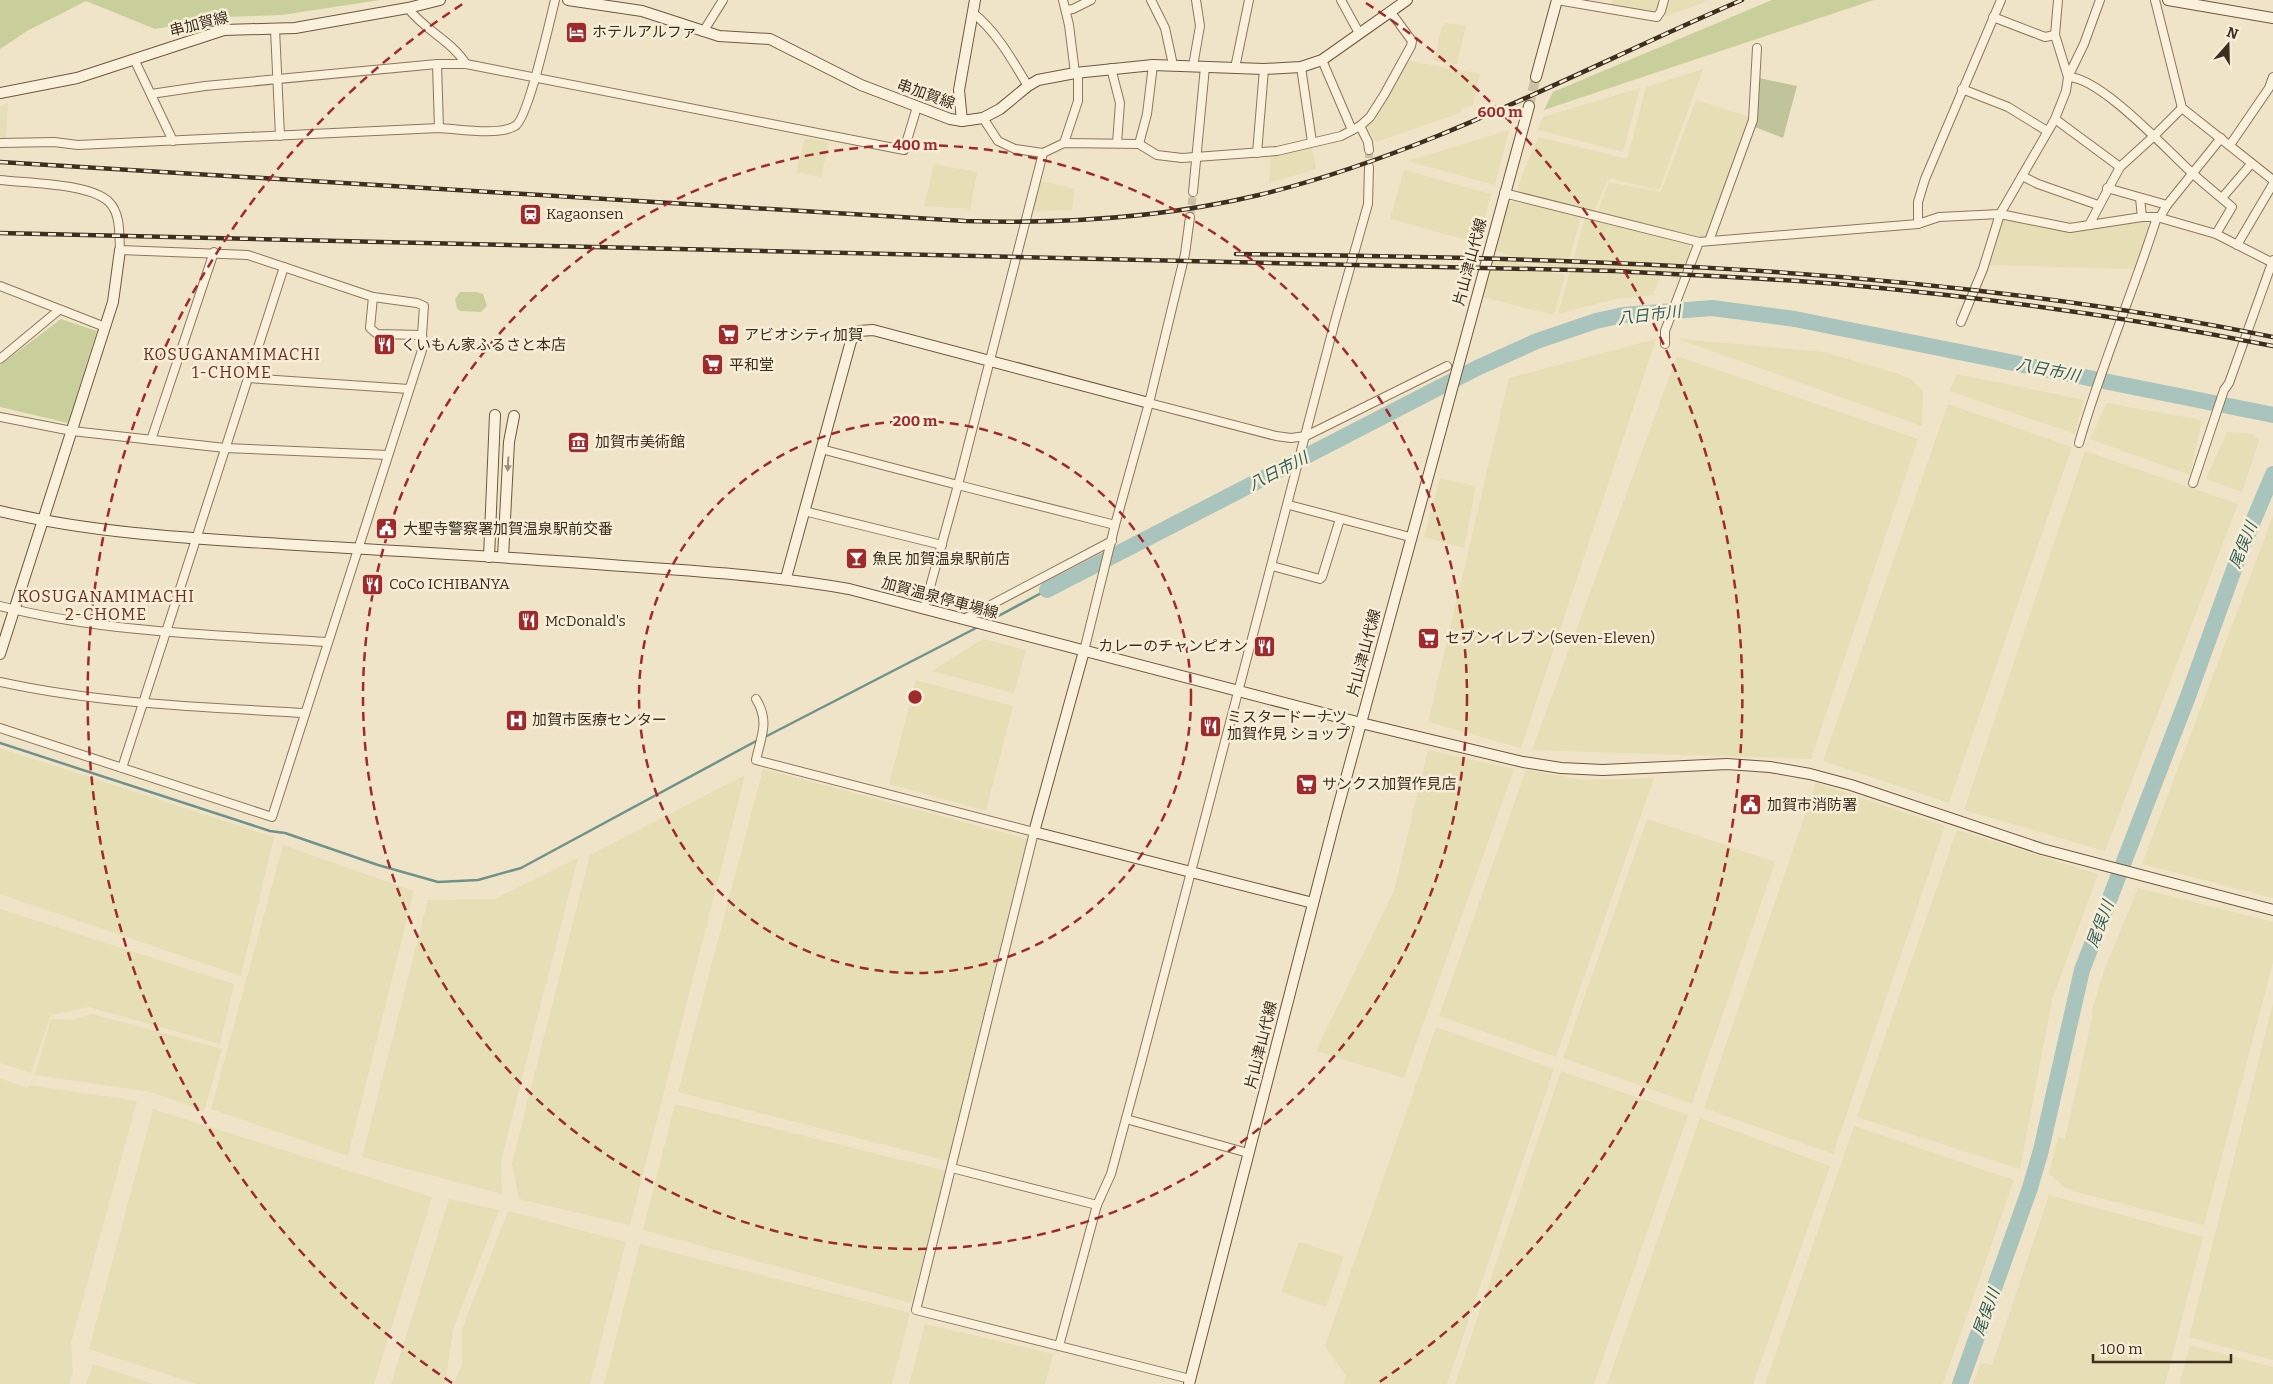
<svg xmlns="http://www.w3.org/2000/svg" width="2273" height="1384" viewBox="0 0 2273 1384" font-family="Bitter,'Noto Sans JP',serif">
	<rect width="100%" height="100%" fill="#f0e4c8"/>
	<g fill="#e6deb5">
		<path d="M 1612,0 L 1661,0 L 1658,12 L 1654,14 L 1611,6 Z"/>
		<path d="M 1669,0 L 1710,0 L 1665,17 Z"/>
		<path d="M 1446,23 L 1466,26 L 1457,64 L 1434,61 L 1442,27 Z"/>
		<path d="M 1408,61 L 1480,74 L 1473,105 L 1463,108 L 1460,113 L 1376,142 L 1366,125 L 1377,114 Z"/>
		<path d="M 1703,69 L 1660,188 L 1655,190 L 1611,178 L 1607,181 L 1594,212 L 1520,191 L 1517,188 L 1538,137 L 1627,159 L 1646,87 Z"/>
		<path d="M 1640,88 L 1623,152 L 1538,130 L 1543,117 Z"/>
		<path d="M 1696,100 L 1750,117 L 1709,234 L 1705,237 L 1698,238 L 1597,213 L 1609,182 L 1661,192 Z"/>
		<path d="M 8,102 L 6,138 L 0,137 L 0,106 Z"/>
		<path d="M 1509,130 L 1495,185 L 1408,161 Z"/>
		<path d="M 805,138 L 829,142 L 821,177 L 796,172 Z"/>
		<path d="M 1312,148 L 1316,169 L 1269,183 L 1271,156 Z"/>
		<path d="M 934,164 L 977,172 L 970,209 L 924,206 Z"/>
		<path d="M 1404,170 L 1491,194 L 1478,243 L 1390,219 Z"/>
		<path d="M 1041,181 L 1075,189 L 1072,210 L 1033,211 Z"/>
		<path d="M 1513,201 L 1581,217 L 1566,272 L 1494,251 L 1506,206 Z"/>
		<path d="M 1585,218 L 1688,244 L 1691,252 L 1680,280 L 1661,274 L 1653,295 L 1615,299 L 1558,314 Z"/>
		<path d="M 2005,218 L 2065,232 L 2146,221 L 2149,228 L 2134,269 L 1988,265 L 2003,219 Z"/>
		<path d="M 1492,256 L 1565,276 L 1554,315 L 1479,296 Z"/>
		<path d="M 1656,339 L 1521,748 L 1428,722 L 1509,378 Z"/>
		<path d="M 1678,339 L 1824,352 L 1896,373 L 1911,379 L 1923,391 L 1922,426 Z"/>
		<path d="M 1677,356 L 1918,439 L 1811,759 L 1532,750 Z"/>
		<path d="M 1957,374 L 2084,400 L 2075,434 L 1949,391 Z"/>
		<path d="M 2107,403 L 2202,420 L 2190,475 L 2090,439 Z"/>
		<path d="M 1948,404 L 2072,447 L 1949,803 L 1823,761 Z"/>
		<path d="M 2227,432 L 2253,434 L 2259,441 L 2242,492 L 2206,479 Z"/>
		<path d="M 2085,451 L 2238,504 L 2105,851 L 1964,810 Z"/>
		<path d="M 1440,479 L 1476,486 L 1464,548 L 1424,537 Z"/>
		<path d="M 2273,516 L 2273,898 L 2142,864 Z"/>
		<path d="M 983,639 L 1026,650 L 1014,693 L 932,671 Z"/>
		<path d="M 916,680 L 1013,706 L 986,811 L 889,784 Z"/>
		<path d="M 0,748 L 274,837 L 241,976 L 0,894 Z"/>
		<path d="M 1428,750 L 1514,769 L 1404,1078 L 1316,1051 L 1394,891 Z"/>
		<path d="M 763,769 L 1027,839 L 948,1161 L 678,1092 Z"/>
		<path d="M 1526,770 L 1583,780 L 1654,778 L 1556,1057 L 1439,1016 Z"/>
		<path d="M 745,775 L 630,1225 L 519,1199 L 512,1163 L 590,855 Z"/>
		<path d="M 1816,783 L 1945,826 L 1833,1154 L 1704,1108 Z"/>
		<path d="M 1647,819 L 1775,862 L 1692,1104 L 1563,1058 Z"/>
		<path d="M 1957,830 L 2098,874 L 2052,1000 L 2020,1169 L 1857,1117 Z"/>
		<path d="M 283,845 L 414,891 L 348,1156 L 211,1109 Z"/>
		<path d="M 578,858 L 501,1161 L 502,1194 L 362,1157 L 428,900 L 495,899 Z"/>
		<path d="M 2138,888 L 2273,922 L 2273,962 L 2204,1225 L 2077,1192 L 2066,1188 L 2049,1174 L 2058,1137 L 2065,1139 L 2092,1018 L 2092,1010 L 2104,971 Z"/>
		<path d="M 0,909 L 234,984 L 220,1044 L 89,1007 L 51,1015 L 31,1073 L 0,1063 Z"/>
		<path d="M 2273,1003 L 2273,1360 L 2189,1337 Z"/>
		<path d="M 92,1014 L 222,1049 L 204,1111 L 151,1092 L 35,1075 L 51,1019 L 73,1020 Z"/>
		<path d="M 1436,1027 L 1554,1069 L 1447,1384 L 1344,1384 L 1346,1376 L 1325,1346 Z"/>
		<path d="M 1561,1071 L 1688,1115 L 1594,1384 L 1455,1384 Z"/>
		<path d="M 0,1078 L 27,1088 L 30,1085 L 137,1101 L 71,1343 L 73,1372 L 69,1384 L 0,1384 Z"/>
		<path d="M 675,1104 L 947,1171 L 911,1303 L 643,1230 Z"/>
		<path d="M 153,1109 L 432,1197 L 374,1384 L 197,1384 L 89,1349 Z"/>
		<path d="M 1700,1118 L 1830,1166 L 1753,1384 L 1607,1384 Z"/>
		<path d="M 1854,1126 L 2014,1180 L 1943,1384 L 1765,1384 Z"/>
		<path d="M 2049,1195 L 2203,1237 L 2165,1384 L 1973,1384 L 1981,1362 L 1992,1365 Z"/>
		<path d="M 449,1199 L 499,1210 L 453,1330 L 445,1384 L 391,1384 Z"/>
		<path d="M 508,1211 L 626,1242 L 590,1384 L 453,1384 L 462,1364 L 462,1329 Z"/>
		<path d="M 1299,1242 L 1344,1256 L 1326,1307 L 1281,1292 Z"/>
		<path d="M 640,1244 L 910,1313 L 892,1384 L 604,1384 Z"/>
		<path d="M 925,1324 L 1053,1354 L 1045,1384 L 909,1384 Z"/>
		<path d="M 2193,1346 L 2273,1367 L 2273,1384 L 2180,1384 L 2189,1347 Z"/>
		<path d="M 93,1364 L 153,1384 L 86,1384 Z"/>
	</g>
	<g fill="#c9cf9b">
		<path d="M 0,0 L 380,0 L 282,15 L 227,17 L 155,29 L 86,1 L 27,31 L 0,49 Z"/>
		<path d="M 1772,0 L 1874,0 L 1544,110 L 1553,92 Z"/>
		<path d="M 460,292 L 477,292 L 483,294 L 487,306 L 481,312 L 460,311 L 457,308 L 455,299 Z"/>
		<path d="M 61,319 L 97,331 L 68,423 L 0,407 L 0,365 Z"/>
	</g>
	<path fill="#bfc49a" d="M 1759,78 L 1797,86 L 1783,138 L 1755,127 L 1758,118 Z"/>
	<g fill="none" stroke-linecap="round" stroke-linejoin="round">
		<g stroke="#6f938a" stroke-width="2.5">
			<path d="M 987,622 L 1047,590"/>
			<path d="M 763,738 L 978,627"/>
			<path d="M 0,743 L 270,831 L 285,833 L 378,865 L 438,882 L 478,880 L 521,868 L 758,740"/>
		</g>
		<g stroke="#a9c4bc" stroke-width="16">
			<path d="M 1047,590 L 1477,368 L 1537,341 L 1596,321 L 1623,315 L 1712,308 L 1795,319 L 2273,415"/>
			<path d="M 1960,1384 L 2030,1188 L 2041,1150 L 2082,970 L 2187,699 L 2241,550 L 2273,474"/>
		</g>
		<g stroke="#ccc0a6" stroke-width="8" stroke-dasharray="8 4" stroke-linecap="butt">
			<path d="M 1369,150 L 1369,167"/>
			<path d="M 1190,217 L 1193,192"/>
		</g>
		<path stroke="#ccc0a6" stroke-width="10" stroke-dasharray="10 5" stroke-linecap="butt" d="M 1529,106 L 1536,77"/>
		<defs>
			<g id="street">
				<path d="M 1063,0 L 1069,25 L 1075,73"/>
				<path d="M 1151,0 L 1165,28 L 1173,65"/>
				<path d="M 1341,0 L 1359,33"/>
				<path d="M 1557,0 L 1657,17 L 1661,11 L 1664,0"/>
				<path d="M 2058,0 L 2055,35 L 2068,77"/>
				<path d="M 2155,0 L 2182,108 L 2273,180"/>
				<path d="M 408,8 C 424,30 452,41 466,64"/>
				<path d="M 1066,10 L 1073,9 L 1091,0"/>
				<path d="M 973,13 C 997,32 1012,60 1028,86"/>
				<path d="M 1993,17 L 2045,37 L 2055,35"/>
				<path d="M 275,29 L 280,136"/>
				<path d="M 703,32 L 723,0"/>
				<path d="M 134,59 L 173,141"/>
				<path d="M 1322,60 L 1352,130"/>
				<path d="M 437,64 L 439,128"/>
				<path d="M 1193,66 L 1200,26 L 1196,0"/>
				<path d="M 1301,67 L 1312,142"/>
				<path d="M 1111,68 L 1120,103 L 1117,143"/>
				<path d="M 1235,68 L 1249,0"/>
				<path d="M 2068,77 C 2100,77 2166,149 2191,172 C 2204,184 2218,195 2232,207 L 2216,234"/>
				<path d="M 1962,89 L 2008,107 L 2047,131"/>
				<path d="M 151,94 L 205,86 L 437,64 L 466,64 L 904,150 L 917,107"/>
				<path d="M 983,118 L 998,141 L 1015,149 L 1043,153 L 1064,143 L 1139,144 L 1157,155 L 1182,158 L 1277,151 L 1341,136 L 1360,126 L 1370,117 L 1384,95 L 1411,46 L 1412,41 L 1390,11"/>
				<path d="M 2055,119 L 2120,167"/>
				<path d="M 1360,126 L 1368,142 L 1369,150"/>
				<path d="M 0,143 L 54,142 L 78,145 L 439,128 C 459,129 498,136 515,126 C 528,119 550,20 555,0"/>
				<path d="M 1064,143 L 1078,101 L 1078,72"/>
				<path d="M 1139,144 L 1147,114 L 1153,65"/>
				<path d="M 2230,145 L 2269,88 L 2273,77"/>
				<path d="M 1043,153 L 958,485 L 1115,525"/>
				<path d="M 1257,153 L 1264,69"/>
				<path d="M 2022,176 L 2038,184 L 2098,205"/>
				<path d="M 0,180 C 26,183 90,183 109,202 C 121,214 119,234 120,250 L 248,255 L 373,297 L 417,303 L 424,306 L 422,335 L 424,344 L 272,817 L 0,728"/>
				<path d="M 2107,188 L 2167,205"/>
				<path d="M 1193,192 L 1205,67"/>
				<path d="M 1504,193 L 1699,242 L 1918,224 L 1939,217 L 2000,214 L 2070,228 L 2142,217 L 2157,217 L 2216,234 L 2273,263"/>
				<path d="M 2140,198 L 2142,217"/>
				<path d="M 2222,198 L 2251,164"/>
				<path d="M 2160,217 L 2167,205 L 2221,138"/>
				<path d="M 1918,224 L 1918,202 L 1925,179 L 2001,0"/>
				<path d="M 2089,225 L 2120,167 L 2154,136 L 2182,108"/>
				<path d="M 1709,241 L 1753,120 L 1757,48"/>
				<path d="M 2237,245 L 2273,184"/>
				<path d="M 0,286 L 105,327"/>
				<path d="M 373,297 L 370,328 L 377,334 L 422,335"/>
				<path d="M 1961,322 L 1983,269 L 2000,214 L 2055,119 L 2066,91 L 2068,77 L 2084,44 L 2100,0"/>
				<path d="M 1665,344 L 1665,331 L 1699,242"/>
				<path d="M 0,359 L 59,310"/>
				<path d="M 248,378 L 409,389"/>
				<path d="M 1149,403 L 1276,436 L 1291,438 L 1306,436 L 1447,366"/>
				<path d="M 0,417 L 72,431 L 225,448 L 388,455"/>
				<path d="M 151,440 L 214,252"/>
				<path d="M 2079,443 C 2101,366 2133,293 2157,217"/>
				<path d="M 821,449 L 958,485 L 924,609"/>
				<path d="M 2193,483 L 2224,390 L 2229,383 L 2273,260"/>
				<path d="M 1289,505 L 1410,537"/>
				<path d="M 804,511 L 942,545"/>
				<path d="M 1272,566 L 1320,579 L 1322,577 L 1340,519"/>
				<path d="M 0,606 C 106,633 219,635 328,642"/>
				<path d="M 964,619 L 1112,541"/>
				<path d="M 1084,651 L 1115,525 L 1149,403 L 1185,254 L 1190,217"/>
				<path d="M 0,682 C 100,704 203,707 305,713"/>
				<path d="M 756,699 C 770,722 761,736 756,760 L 1034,832 L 916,1310 L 1190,1379"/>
				<path d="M 122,768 L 284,267"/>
				<path d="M 1126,1119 L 1248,1153"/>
				<path d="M 952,1168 L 1097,1205"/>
				<path d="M 1059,1346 L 1097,1205 L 1111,1174 L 1141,1063 L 1335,321 L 1368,204 L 1369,167"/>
			</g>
			<g id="secondary">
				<path d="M 568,0 L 642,11 L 719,36 L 770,39 L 861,85 L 950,119 L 962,121 L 983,118 L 1000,109 L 1028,86 L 1038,80 L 1075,73 L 1153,65 L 1264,69 L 1301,67 L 1322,60 L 1407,0"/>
				<path d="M 2168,0 L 2273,18"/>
				<path d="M 1536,77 L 1557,0"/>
				<path d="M 0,93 L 77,78 L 224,30 L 295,28 L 408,8 L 440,0"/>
				<path d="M 962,121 L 959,90 L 975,0"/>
				<path d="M 0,511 C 92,533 186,538 281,544 C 395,551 509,557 623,566 C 699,571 774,576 849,589 L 1361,723 L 1523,762 L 1561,768 L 1603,770 L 1727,764 L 1770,767 L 1810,774 L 1851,785 L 2042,849 L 2273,910"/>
				<path d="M 489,557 L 495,415"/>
				<path d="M 503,557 L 509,442 L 514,416"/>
				<path d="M 786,578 L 851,341 L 859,331 L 873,330 L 1149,403"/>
				<path d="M 1084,651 L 1034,832 L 1313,903"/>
				<path d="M 0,654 L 113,302 L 120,250"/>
				<path d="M 1189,1384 L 1336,815 L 1529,106"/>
			</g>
		</defs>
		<use href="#street" stroke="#8d765c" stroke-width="10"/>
		<use href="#secondary" stroke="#6f573f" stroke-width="12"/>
		<use href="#street" stroke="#faf1dc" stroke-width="8"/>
		<use href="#secondary" stroke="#faf1dc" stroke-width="10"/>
		<defs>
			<g id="rail">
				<path d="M 0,162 L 965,221 C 1063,224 1163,218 1259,195 C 1428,154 1583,68 1742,0"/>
				<path d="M 0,233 L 1615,271 C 1689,275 1764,278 1838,284 C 1984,297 2129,317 2273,346"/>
				<path d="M 1236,254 C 1583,258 1932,267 2273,337"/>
			</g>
		</defs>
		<use href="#rail" stroke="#3d2e20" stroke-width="4.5"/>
		<use href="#rail" stroke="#f7eed8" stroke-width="2.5" stroke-dasharray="8" stroke-linecap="butt"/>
	</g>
	<defs><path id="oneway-solid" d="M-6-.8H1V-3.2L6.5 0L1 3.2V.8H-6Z" transform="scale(1.25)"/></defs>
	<use fill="#9c907e" href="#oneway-solid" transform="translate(508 464) rotate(93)"/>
	<g fill="none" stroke="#9e2a2b" stroke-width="2.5" stroke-dasharray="9 6">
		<circle cx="915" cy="697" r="276"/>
		<circle cx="915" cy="697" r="552"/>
		<path d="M452 1383A828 828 0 0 1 464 3M1366 3A828 828 0 0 1 1378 1383"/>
	</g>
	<defs>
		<symbol id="hotel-square" viewBox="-11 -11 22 22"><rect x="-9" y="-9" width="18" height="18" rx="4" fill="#9e2a2b" stroke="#f7eed8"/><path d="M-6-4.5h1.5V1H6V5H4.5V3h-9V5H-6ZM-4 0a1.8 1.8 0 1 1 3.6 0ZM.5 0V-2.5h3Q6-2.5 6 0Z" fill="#fff"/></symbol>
		<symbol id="station-square" viewBox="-11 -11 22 22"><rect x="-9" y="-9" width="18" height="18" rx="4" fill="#9e2a2b" stroke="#f7eed8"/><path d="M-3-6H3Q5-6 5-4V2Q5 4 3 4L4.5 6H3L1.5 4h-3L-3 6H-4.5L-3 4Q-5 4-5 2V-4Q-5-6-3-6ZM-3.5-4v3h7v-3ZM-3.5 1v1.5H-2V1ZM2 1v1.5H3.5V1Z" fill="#fff"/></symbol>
		<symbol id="supermarket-square" viewBox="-11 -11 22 22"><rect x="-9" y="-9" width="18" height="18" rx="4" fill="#9e2a2b" stroke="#f7eed8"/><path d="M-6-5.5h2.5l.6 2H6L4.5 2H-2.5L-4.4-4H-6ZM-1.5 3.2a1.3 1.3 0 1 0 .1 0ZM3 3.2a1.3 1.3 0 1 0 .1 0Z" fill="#fff"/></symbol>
		<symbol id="restaurant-square" viewBox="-11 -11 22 22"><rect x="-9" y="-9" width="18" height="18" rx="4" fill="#9e2a2b" stroke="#f7eed8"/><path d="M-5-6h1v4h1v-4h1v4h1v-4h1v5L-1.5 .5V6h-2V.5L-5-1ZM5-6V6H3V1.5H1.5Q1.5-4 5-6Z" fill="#fff"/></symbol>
		<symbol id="museum-square" viewBox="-11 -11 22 22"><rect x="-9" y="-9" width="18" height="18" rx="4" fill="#9e2a2b" stroke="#f7eed8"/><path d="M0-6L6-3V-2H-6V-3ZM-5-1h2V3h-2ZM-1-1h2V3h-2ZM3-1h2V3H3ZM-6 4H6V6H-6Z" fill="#fff"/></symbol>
		<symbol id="civic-square" viewBox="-11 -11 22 22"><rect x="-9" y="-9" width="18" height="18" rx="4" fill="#9e2a2b" stroke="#f7eed8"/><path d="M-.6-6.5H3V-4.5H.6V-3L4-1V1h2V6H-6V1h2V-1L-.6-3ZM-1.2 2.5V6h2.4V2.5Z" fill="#fff"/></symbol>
		<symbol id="bar-square" viewBox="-11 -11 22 22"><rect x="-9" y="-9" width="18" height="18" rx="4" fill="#9e2a2b" stroke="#f7eed8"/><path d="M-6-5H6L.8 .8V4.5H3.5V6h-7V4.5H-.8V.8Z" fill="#fff"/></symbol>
		<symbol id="hospital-square" viewBox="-11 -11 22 22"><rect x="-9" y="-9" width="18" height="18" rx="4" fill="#9e2a2b" stroke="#f7eed8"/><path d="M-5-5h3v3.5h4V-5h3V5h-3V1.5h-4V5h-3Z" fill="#fff"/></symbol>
	</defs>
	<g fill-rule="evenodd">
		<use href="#hotel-square" x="564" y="20" width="25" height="25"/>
		<use href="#station-square" x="518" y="202" width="25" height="25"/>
		<use href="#supermarket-square" x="716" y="322" width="25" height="25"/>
		<use href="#restaurant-square" x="372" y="332" width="25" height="25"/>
		<use href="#supermarket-square" x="700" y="352" width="25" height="25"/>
		<use href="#museum-square" x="566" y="430" width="25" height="25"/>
		<use href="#civic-square" x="374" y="516" width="25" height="25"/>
		<use href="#bar-square" x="844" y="546" width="25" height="25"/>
		<use href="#restaurant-square" x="360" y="572" width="25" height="25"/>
		<use href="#restaurant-square" x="516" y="608" width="25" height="25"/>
		<use href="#supermarket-square" x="1416" y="626" width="25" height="25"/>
		<use href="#restaurant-square" x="1252" y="634" width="25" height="25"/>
		<use href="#hospital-square" x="504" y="708" width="25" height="25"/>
		<use href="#restaurant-square" x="1198" y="714" width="25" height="25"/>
		<use href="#supermarket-square" x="1294" y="772" width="25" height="25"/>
		<use href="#civic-square" x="1738" y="792" width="25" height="25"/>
	</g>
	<g text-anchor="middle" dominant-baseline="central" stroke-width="5" stroke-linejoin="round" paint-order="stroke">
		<g font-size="15" fill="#3d2e20" stroke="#f7eed8">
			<text transform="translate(199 24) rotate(-14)">串加賀線</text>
			<text transform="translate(926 94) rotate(20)">串加賀線</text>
			<text transform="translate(1470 262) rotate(-75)">片山津山代線</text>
			<text transform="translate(940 598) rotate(15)">加賀温泉停車場線</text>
			<text transform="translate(1364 653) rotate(-75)">片山津山代線</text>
			<text transform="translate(1261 1045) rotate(-76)">片山津山代線</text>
		</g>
		<g font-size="15" fill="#3d2e20" stroke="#f7eed8" text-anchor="start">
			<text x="592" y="32">ホテルアルファ</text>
			<text x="546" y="214">Kagaonsen</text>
			<text x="744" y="335">アビオシティ加賀</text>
			<text x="401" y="345">くいもん家ふるさと本店</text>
			<text x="729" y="365">平和堂</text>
			<text x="595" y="442">加賀市美術館</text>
			<text x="403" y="529">大聖寺警察署加賀温泉駅前交番</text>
			<text x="872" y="559">魚民 加賀温泉駅前店</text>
			<text x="389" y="584">CoCo ICHIBANYA</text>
			<text x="545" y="621">McDonald's</text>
			<text x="1445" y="638">セブンイレブン(Seven-Eleven)</text>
			<text x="1248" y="646" text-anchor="end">カレーのチャンピオン</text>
			<text x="1227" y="717">ミスタードーナツ<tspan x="1227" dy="17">加賀作見 ショップ</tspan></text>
			<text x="532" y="720">加賀市医療センター</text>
			<text x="1322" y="784">サンクス加賀作見店</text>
			<text x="1767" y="805">加賀市消防署</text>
		</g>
		<g font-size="16" font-style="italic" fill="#2f5d5a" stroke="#f7eed8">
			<text transform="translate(1649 315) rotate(-7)">八日市川</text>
			<text transform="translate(2048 370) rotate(11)">八日市川</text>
			<text transform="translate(1278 471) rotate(-27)">八日市川</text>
			<text transform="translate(2243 545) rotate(-68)">尾俣川</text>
			<text transform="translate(2100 924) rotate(-69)">尾俣川</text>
			<text transform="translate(1986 1312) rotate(-70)">尾俣川</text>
		</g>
		<g font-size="16" letter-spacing="1" fill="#6b2e1e" stroke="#f7eed8">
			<text x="232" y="354">KOSUGANAMIMACHI<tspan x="232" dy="18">1-CHOME</tspan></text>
			<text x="106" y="596">KOSUGANAMIMACHI<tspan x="106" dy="18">2-CHOME</tspan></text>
		</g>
	</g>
	<circle cx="915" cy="697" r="8" fill="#9e2a2b" stroke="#f7eed8" stroke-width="2.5"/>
	<g font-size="15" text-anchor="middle" font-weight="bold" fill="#9e2a2b" stroke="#f7eed8" stroke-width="5" stroke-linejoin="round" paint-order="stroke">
		<text x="1500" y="117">600 m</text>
		<text x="915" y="150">400 m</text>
		<text x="915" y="426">200 m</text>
	</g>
	<g transform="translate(2228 45) rotate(20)" stroke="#f7eed8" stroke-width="4" paint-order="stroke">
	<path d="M0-4L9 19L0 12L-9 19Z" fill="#3d2e20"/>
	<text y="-8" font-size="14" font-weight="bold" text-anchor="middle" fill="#3d2e20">N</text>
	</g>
	<path d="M2093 1354v8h138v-8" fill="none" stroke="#3d2e20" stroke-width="2.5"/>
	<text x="2100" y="1354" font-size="15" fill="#3d2e20" stroke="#f7eed8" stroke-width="4" paint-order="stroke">100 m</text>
</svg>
